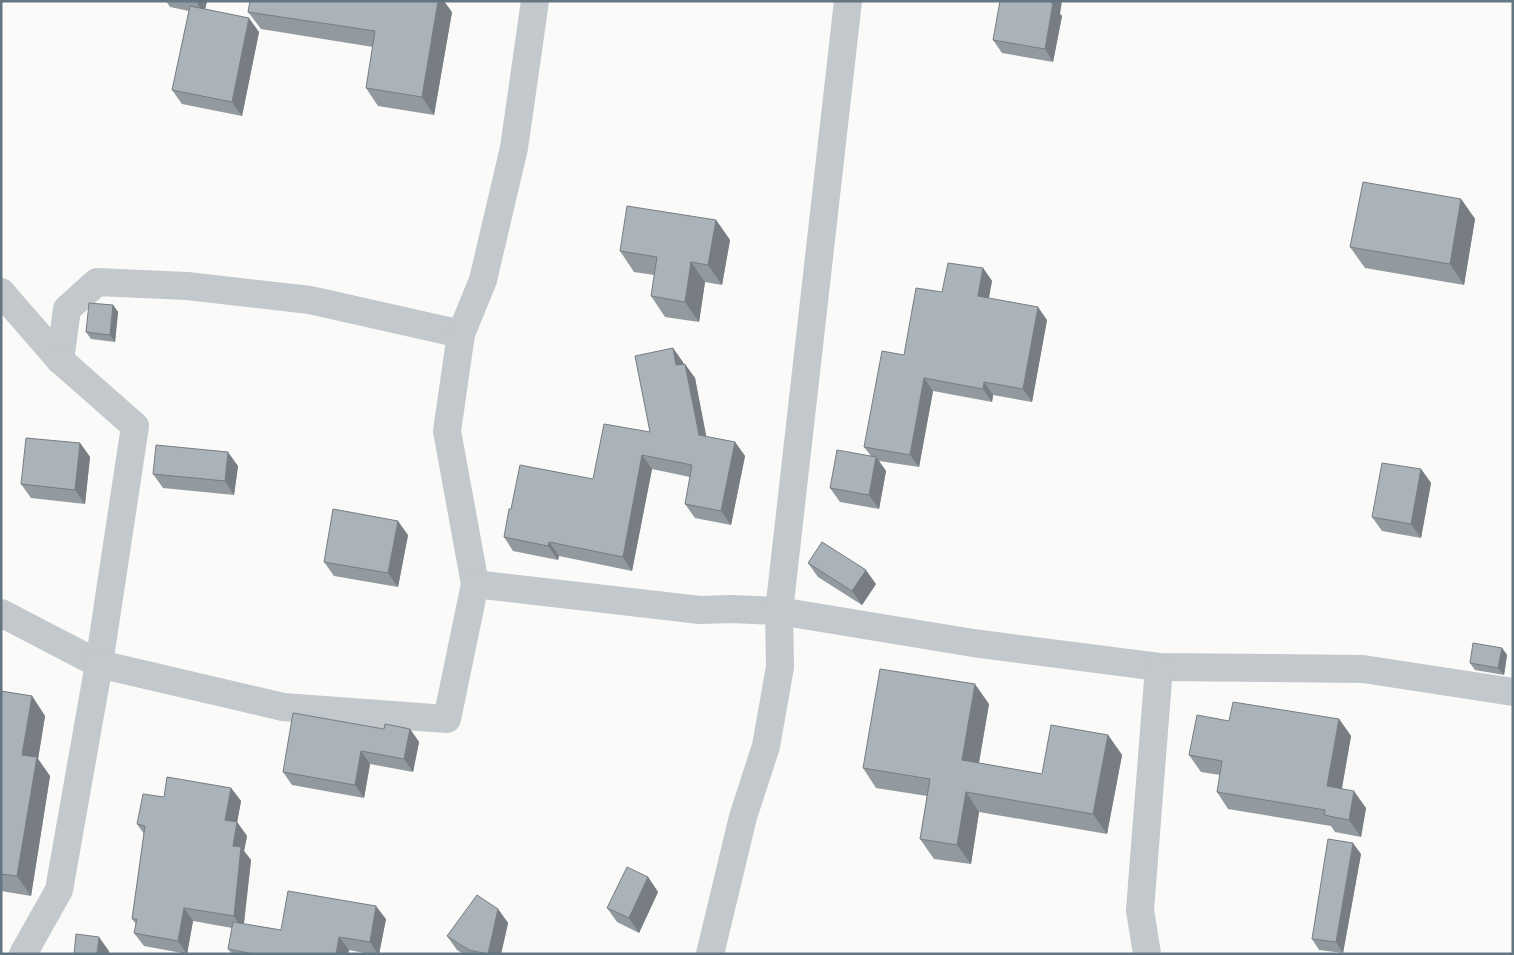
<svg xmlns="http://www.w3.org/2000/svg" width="1514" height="955" viewBox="0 0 1514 955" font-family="Cabin,sans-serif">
	<rect width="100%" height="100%" fill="#fafaf8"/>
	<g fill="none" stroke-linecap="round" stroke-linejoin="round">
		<g stroke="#c3c8cc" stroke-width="28">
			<path d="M 1,292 L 60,360 L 67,309 L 97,282 L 187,286 L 310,300 L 461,334"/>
			<path d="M 475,584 L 447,431 L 461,334 L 483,280 L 514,148 L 535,1"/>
			<path d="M 1,613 L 99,664 L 135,426 L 60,360"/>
			<path d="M 23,954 L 59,890 L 99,664 L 283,707 L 447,719 L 475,584 L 700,610 L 731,609 L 779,611 L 973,643 L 1159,667 L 1363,669 L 1513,692"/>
			<path d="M 710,954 L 743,817 L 766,746 L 780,667 L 779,611 L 848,1"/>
			<path d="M 1147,954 L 1140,910 L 1159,667"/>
		</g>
	</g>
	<g fill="#929a9f">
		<path d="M 166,1 L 207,1 L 205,9 L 259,32 L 242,116 L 182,104 L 172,90 L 189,11 L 170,7 Z"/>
		<path d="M 248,12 L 452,12 L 434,115 L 378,106 L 366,88 L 373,47 L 261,29 Z"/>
		<path d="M 1060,14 L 1062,16 L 1053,62 L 1002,53 L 993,40 Z"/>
		<path d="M 1461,199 L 1475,219 L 1464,285 L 1365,268 L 1350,247 Z"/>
		<path d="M 716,220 L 730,240 L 722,285 L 705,282 L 699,322 L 665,317 L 651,296 L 654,275 L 634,272 L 620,251 Z"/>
		<path d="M 983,268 L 992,281 L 988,298 L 1047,320 L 1032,402 L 993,395 L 992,402 L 933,391 L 919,467 L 879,461 L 886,471 L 879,509 L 840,502 L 830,488 L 871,456 L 864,447 L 942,292 Z"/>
		<path d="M 113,305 L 118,312 L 115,342 L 91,339 L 86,332 Z"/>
		<path d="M 673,348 L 683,364 L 695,378 L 706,437 L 735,442 L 745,456 L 731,525 L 695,518 L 685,504 L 690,477 L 652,469 L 632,571 L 559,556 L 558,560 L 513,551 L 504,537 L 511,509 L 593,479 L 650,432 Z"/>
		<path d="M 80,443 L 90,457 L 85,504 L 31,498 L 21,484 Z"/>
		<path d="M 238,466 L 234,495 L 163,488 L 153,474 Z"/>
		<path d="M 1421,469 L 1431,483 L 1421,538 L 1382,531 L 1372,517 Z"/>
		<path d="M 408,535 L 398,587 L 334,576 L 324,562 Z"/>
		<path d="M 808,563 L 876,584 L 862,605 L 818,577 Z"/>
		<path d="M 1502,648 L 1507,655 L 1504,675 L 1475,670 L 1470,663 Z"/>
		<path d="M 1,691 L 32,696 L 45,716 L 38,759 L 50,776 L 31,896 L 1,891 Z"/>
		<path d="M 989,704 L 979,763 L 1042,774 L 1108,735 L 1122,755 L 1107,834 L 979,812 L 971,864 L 934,859 L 920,839 L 927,796 L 876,788 L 863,768 Z"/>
		<path d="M 1339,719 L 1351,736 L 1342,789 L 1366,808 L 1361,837 L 1335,832 L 1331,826 L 1228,809 L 1217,792 L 1220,775 L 1201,772 L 1189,755 L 1229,721 Z"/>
		<path d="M 384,729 L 410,729 L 419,742 L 413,772 L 370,764 L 364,798 L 292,785 L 283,772 Z"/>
		<path d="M 231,788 L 241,801 L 237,822 L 247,836 L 244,851 L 251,860 L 244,924 L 281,930 L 386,919 L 379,954 L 369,954 L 349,950 L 348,954 L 232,954 L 228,949 L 232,928 L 193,921 L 187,954 L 144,946 L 134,933 L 136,924 L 132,919 L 144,834 L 137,824 L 164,797 Z"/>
		<path d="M 1361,854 L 1343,953 L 1319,950 L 1312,939 Z"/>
		<path d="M 648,877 L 658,892 L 639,933 L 617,922 L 607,908 Z"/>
		<path d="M 498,909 L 508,923 L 501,954 L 463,954 L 457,950 L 447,936 Z"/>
	</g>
	<g fill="#777d82">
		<path d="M 196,1 L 207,1 L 204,14 Z"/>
		<path d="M 438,1 L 444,1 L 452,12 L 434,115 L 422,97 Z"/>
		<path d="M 1051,1 L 1062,1 L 1060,14 L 1062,16 L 1053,62 L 1045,49 Z"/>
		<path d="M 249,18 L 259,32 L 242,116 L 232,102 Z"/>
		<path d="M 1461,199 L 1475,219 L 1464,285 L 1450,264 Z"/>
		<path d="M 716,220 L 730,240 L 722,285 L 708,265 Z"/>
		<path d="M 691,262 L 705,282 L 699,322 L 685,302 Z"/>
		<path d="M 983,268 L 992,281 L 987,309 L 978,296 Z"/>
		<path d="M 113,305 L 118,312 L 115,342 L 110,335 Z"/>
		<path d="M 1038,307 L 1047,320 L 1032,402 L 1023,389 Z"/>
		<path d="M 673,348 L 683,362 L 686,379 L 676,365 Z"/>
		<path d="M 685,364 L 695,378 L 709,450 L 699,435 Z"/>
		<path d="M 924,378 L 933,391 L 919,467 L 910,455 Z"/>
		<path d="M 984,382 L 993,395 L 992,402 L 983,389 Z"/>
		<path d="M 735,442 L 745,456 L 731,525 L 721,511 Z"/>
		<path d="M 80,443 L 90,457 L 85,504 L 75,490 Z"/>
		<path d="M 228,452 L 238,466 L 234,495 L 225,481 Z"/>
		<path d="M 642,455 L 652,469 L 632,571 L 623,557 Z"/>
		<path d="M 876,457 L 886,471 L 879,509 L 869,495 Z"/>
		<path d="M 1421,469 L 1431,483 L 1421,538 L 1411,524 Z"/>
		<path d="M 398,521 L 408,535 L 398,587 L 388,573 Z"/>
		<path d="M 549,542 L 559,556 L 558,560 L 548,546 Z"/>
		<path d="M 866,570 L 876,584 L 862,605 L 852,591 Z"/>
		<path d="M 1502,648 L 1507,655 L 1504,675 L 1498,668 Z"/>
		<path d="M 975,684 L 989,704 L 976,779 L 962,760 Z"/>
		<path d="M 32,696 L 45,716 L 38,759 L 50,776 L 31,896 L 17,876 L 22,755 Z"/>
		<path d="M 1339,719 L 1351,736 L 1339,803 L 1327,786 Z"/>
		<path d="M 410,729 L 419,742 L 413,772 L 404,759 Z"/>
		<path d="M 1108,735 L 1122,755 L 1107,834 L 1093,814 Z"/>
		<path d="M 361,751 L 370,764 L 364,798 L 355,785 Z"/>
		<path d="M 231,788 L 241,801 L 235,834 L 225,820 Z"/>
		<path d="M 1354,791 L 1366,808 L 1361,837 L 1349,820 Z"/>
		<path d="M 966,792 L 979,812 L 971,864 L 957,845 Z"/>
		<path d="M 237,822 L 247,836 L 244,851 L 251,860 L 243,930 L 234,916 L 233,846 Z"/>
		<path d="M 1353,843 L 1361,854 L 1343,953 L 1336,942 Z"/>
		<path d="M 648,877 L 658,892 L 639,933 L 629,918 Z"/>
		<path d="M 376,906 L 386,919 L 379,954 L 378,954 L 370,942 Z"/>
		<path d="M 184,908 L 193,921 L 187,954 L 178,941 Z"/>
		<path d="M 498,909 L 508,923 L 501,954 L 488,954 Z"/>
		<path d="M 99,937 L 109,951 L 109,954 L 97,954 Z"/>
		<path d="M 339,937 L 349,950 L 348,954 L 336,954 Z"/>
	</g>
	<g fill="#aab3b9" stroke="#777d82">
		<path d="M 250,1 L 438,1 L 422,97 L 366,88 L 375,31 L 248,12 Z"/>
		<path d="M 1000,1 L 1051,1 L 1051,3 L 1053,3 L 1045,49 L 993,40 Z"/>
		<path d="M 190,6 L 249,18 L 232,102 L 172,90 Z"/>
		<path d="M 1363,182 L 1461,199 L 1450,264 L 1350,247 Z"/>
		<path d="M 627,206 L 716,220 L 708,265 L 691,262 L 685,302 L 651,296 L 657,257 L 620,251 Z"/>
		<path d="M 948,263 L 983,268 L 978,296 L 1038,307 L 1023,389 L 984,382 L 983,389 L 924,378 L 910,455 L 864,447 L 882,351 L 904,355 L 916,288 L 942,292 Z"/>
		<path d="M 89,303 L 113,305 L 110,335 L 86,332 Z"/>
		<path d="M 673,348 L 676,365 L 685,364 L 699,435 L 735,442 L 721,511 L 685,504 L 692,465 L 642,455 L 623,557 L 549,542 L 548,546 L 504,537 L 509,509 L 511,509 L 520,465 L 593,479 L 604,424 L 650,432 L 635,356 Z"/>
		<path d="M 26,438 L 80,443 L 75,490 L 21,484 Z"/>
		<path d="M 156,445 L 228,452 L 225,481 L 153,474 Z"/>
		<path d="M 837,450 L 876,457 L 869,495 L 830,488 Z"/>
		<path d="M 1382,463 L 1421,469 L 1411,524 L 1372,517 Z"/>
		<path d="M 333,509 L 398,521 L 388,573 L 324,562 Z"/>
		<path d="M 822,542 L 866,570 L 852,591 L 808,563 Z"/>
		<path d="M 1473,643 L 1502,648 L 1498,668 L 1470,663 Z"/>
		<path d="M 880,669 L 975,684 L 962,760 L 1042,774 L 1051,725 L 1108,735 L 1093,814 L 966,792 L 957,845 L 920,839 L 930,779 L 863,768 Z"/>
		<path d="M 1,691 L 32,696 L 22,755 L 37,757 L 17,876 L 1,874 Z"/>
		<path d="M 1233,702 L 1339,719 L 1327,786 L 1354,791 L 1349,820 L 1324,815 L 1325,810 L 1217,792 L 1222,761 L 1189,755 L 1197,715 L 1229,721 Z"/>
		<path d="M 293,713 L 384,729 L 385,724 L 410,729 L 404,759 L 361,751 L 355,785 L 283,772 Z"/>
		<path d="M 167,777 L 231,788 L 225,820 L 237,822 L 233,846 L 241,847 L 234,916 L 184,908 L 178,941 L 134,933 L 137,919 L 132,919 L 145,826 L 137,824 L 143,794 L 164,797 Z"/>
		<path d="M 1328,839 L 1353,843 L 1336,942 L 1312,939 Z"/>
		<path d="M 627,867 L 648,877 L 629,918 L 607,908 Z"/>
		<path d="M 288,891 L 376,906 L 370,942 L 339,937 L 336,954 L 254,954 L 228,949 L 233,922 L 281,930 Z"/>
		<path d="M 477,895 L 498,909 L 488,954 L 469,950 L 447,936 Z"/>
		<path d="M 76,934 L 99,937 L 97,954 L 74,954 Z"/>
	</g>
	<rect width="1514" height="955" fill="none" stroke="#657683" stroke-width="5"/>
</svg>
